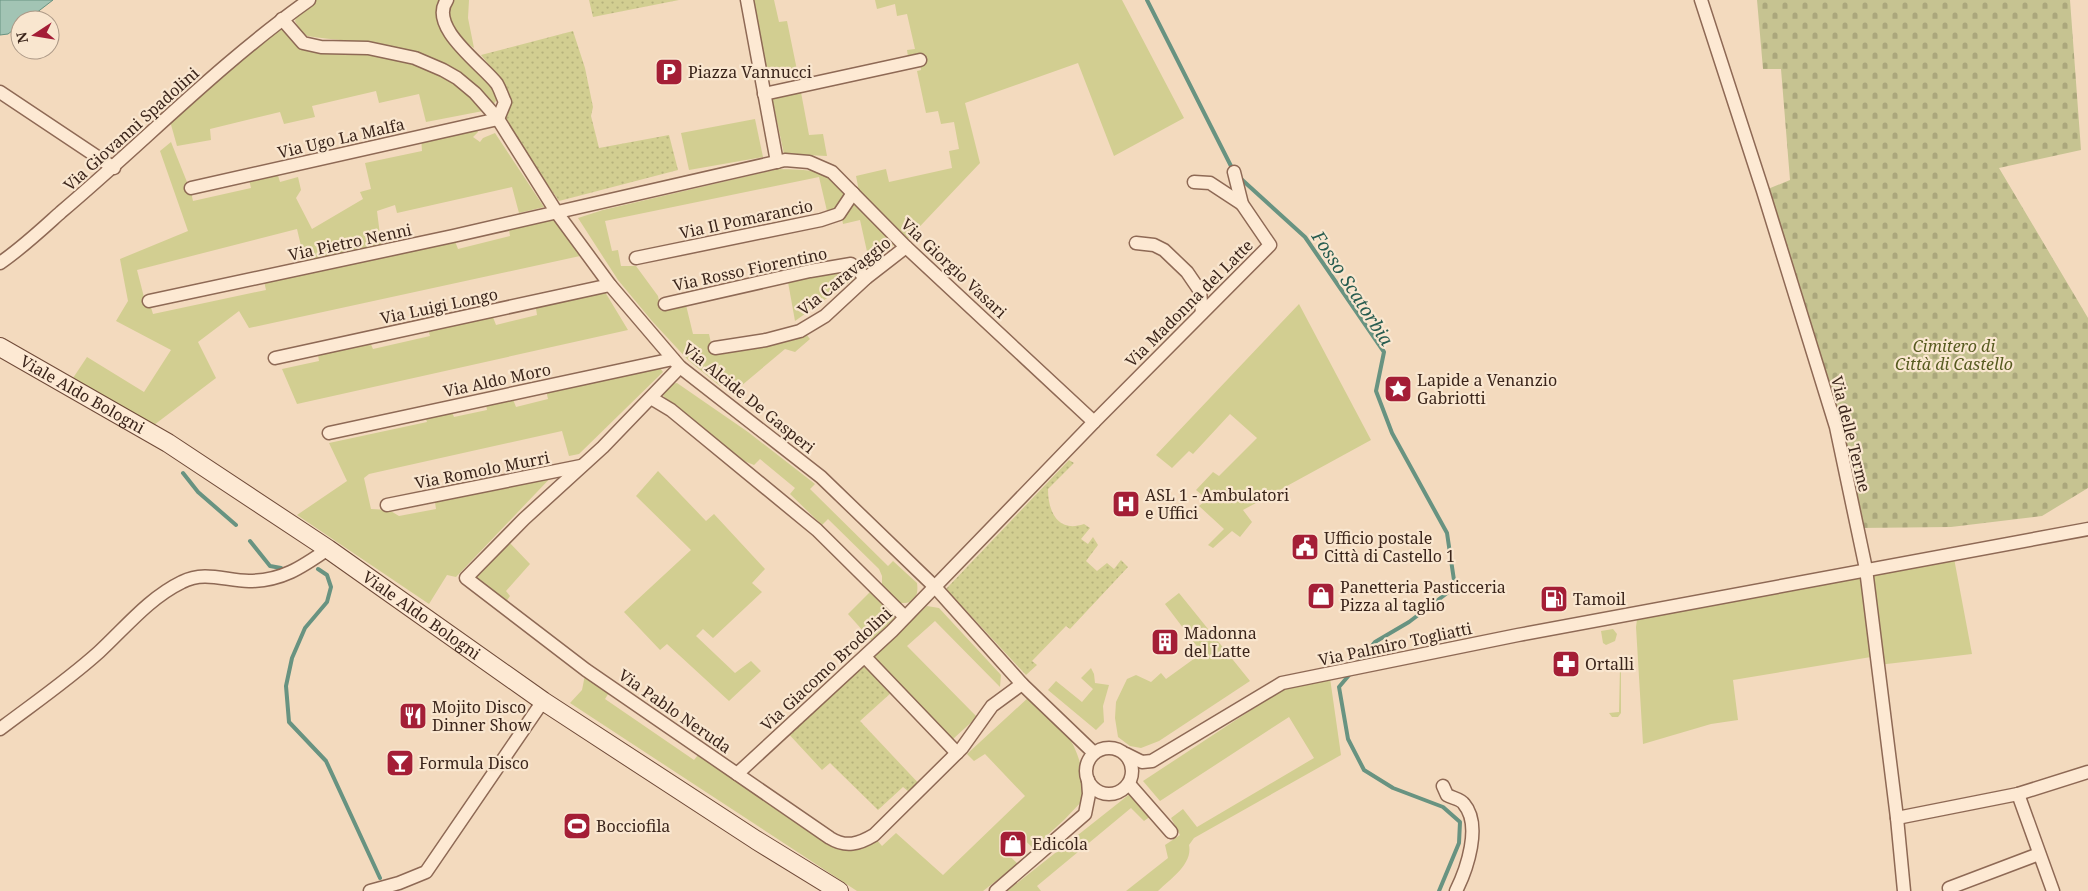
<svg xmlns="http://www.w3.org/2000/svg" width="2088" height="891" viewBox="0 0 2088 891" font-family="'Noto Serif',serif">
	<defs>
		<pattern id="cemetery-stones" width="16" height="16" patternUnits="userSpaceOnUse" patternTransform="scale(1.25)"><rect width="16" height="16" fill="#c6c391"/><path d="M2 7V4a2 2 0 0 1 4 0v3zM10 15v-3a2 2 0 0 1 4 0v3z" fill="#aba77c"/></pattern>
		<pattern id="park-dots" width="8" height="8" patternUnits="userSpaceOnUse" patternTransform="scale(1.25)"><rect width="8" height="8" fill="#d2ce91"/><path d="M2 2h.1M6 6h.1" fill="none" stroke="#b5b17c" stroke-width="1.8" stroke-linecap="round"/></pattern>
	</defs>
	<rect width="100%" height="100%" fill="#f3dabe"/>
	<g fill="#d2ce91" fill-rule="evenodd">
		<path d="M 316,0 L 441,0 L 440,24 L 493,88 L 498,98 L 493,105 C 485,97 478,88 469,80 C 424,42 362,44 307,36 L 300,30 L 295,21 L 298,12 Z"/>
		<path d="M 453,0 L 469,0 L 468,18 L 474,48 C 459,38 440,18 453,0 Z"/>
		<path d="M 753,0 L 774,0 L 779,22 L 787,21 L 798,75 L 768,81 Z"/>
		<path d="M 875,0 L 1122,0 L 1184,118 L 1114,156 L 1078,63 L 965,103 L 980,163 L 907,240 L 859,191 L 856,176 L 886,169 L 889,182 L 952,168 L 949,151 L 959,149 L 954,122 L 941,124 L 938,111 L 926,113 L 917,71 L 921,70 L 920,61 L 909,63 L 907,50 L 915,49 L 907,14 L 897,16 L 895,4 L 877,9 Z"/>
		<path d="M 282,27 L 300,46 L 390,55 L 434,71 L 464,89 L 483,111 L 426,122 L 419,94 L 379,103 L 376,91 L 312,106 L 315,117 L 284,124 L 280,112 L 210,129 L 211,140 L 177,146 L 170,121 Z"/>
		<path d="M 800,87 L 809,135 L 823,134 L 827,156 L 784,154 L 771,93 Z"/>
		<path d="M 755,119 L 763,157 L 689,170 L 681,133 Z"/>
		<path d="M 475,124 L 478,132 L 473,137 L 480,142 L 483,138 L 495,133 L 544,207 L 519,213 L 512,187 L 397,213 L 395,205 L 377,211 L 382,251 L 453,236 L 458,249 L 510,236 L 508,224 L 550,214 L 580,256 L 249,328 L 239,311 L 198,342 L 216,378 L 154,425 L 73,378 L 87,357 L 144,392 L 171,350 L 116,321 L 128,301 L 120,259 L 188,231 L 160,151 L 171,142 L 191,192 L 193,201 L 251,188 L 248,175 L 276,169 L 280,182 L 298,177 L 301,190 L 296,198 L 312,229 L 363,199 L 360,192 L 371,189 L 365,163 L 422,151 L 421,136 ZM 297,229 L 306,267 L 263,277 L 266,290 L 153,314 L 149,301 L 145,301 L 137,270 Z"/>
		<path d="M 778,169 C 807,170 829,168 845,196 L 837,210 L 827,211 L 819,177 L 605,221 L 612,251 L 618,250 L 621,266 L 636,266 L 658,296 L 661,311 L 686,305 L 693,334 L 709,334 L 713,352 L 806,334 L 810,339 L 795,352 L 785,349 L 735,391 L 724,383 L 720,386 L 688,360 L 652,321 L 618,280 L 578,218 L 603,210 Z"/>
		<path d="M 853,202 L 895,244 L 872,263 L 868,256 L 860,220 L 843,224 L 842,218 Z"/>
		<path d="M 849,269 L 855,278 L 795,321 L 788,282 Z"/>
		<path d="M 602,287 L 628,330 L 297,404 L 282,369 L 319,361 L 317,349 L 368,338 L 373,349 L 430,336 L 427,326 L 491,312 L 496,325 L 537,315 L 535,302 Z"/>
		<path d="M 1299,304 L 1371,440 L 1243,510 L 1252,522 L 1240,537 L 1232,531 L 1213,548 L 1208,545 L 1224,529 L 1199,506 L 1207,499 L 1196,490 L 1213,472 L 1219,476 L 1257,438 L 1230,414 L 1193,454 L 1189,451 L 1172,468 L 1156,455 Z"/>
		<path d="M 656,362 L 663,372 L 579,454 L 569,456 L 562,431 L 369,474 L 364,478 L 371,509 L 389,510 L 399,516 L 436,509 L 434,496 L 557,471 L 456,577 L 447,575 L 429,604 L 297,515 L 347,481 L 329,443 L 427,422 L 424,413 L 450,407 L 454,417 L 487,410 L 485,399 L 511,394 L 516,407 L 548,399 L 545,386 Z"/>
		<path d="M 677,383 L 748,432 L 815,484 L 810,489 L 888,566 L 893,561 L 917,583 C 919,596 914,604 900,603 L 882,585 L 882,576 L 879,569 L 828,519 L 822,525 L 790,494 L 795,488 L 760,459 L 754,465 L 744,461 L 673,407 L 662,394 L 670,384 Z"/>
		<path d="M 658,471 L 706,521 L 714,514 L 765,569 L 752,583 L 762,592 L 713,638 L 703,629 L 696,636 L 735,673 L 751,661 L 761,671 L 729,701 L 667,644 L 660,650 L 624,612 L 691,550 L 636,496 Z"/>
		<path d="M 505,538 L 530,564 L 506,591 L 510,596 L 503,606 L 466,578 Z"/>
		<path d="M 1953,553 L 1972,654 L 1878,665 L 1877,656 L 1733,680 L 1738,720 L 1711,724 L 1643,744 L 1636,627 L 1638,612 Z"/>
		<path d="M 875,587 L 901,614 L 872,641 L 848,614 Z"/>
		<path d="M 1179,593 L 1250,681 L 1159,741 L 1141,748 L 1130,746 L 1118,737 L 1115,718 L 1116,702 L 1127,679 L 1136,675 L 1151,682 L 1161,673 L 1166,679 L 1202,653 L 1165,604 Z"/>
		<path d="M 927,606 L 939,608 L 1001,675 L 1000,687 L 935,621 L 907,646 L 977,717 L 953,739 L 871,658 Z"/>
		<path d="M 1613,629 L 1617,634 L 1615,641 L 1606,645 L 1603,643 L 1601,631 Z"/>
		<path d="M 1621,661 L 1621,713 L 1618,717 L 1612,717 L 1609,713 L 1619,712 L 1620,665 L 1610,665 L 1611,662 Z"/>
		<path d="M 1091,668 L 1094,674 L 1095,683 L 1109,685 L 1103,706 L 1104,722 L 1096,730 L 1048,690 L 1056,681 L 1082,702 L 1093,689 L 1081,678 Z"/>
		<path d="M 586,670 L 612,688 L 605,699 L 694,760 L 702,750 L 838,847 C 854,849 864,850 877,840 L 882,846 L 896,833 L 943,875 L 1025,796 L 985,754 L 974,761 L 967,754 L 1030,696 C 1067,732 1082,743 1085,798 L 1064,820 L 1033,848 L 1015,831 L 999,846 L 1018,864 L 983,891 L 857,891 L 570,703 L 582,690 Z"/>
		<path d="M 1330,678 L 1341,755 L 1194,838 L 1189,845 C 1193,864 1170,879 1158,891 L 1126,891 L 1168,858 L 1165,845 L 1180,835 L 1171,818 L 1183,809 L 1197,827 L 1314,758 L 1289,717 L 1160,801 L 1143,781 L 1286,687 Z"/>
		<path d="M 1131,793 L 1151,816 L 1144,821 L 1131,808 L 1037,886 L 1041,891 L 1007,891 Z"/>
	</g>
	<path fill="url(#cemetery-stones)" d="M 1757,0 L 2070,0 L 2081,150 L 1999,168 L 2088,318 L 2088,488 L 2042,516 L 1951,527 L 1858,528 L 1836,427 L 1763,191 L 1790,180 L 1781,69 L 1763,69 Z"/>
	<g fill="url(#park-dots)">
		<path d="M 589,0 L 679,0 L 593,17 Z"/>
		<path d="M 573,31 L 585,68 L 593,107 L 591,116 L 599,148 L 669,135 L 678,170 L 559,201 L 503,120 L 502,81 L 481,55 Z"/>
		<path d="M 1069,460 L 1074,463 L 1048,489 C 1048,512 1058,533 1084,524 L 1090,528 L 1081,539 L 1088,544 L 1093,537 L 1098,545 L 1086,561 L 1097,571 L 1107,563 L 1114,569 L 1121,560 L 1128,567 L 1070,629 L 1066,626 L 1032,661 L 1037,665 L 1026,675 L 946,589 Z"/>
		<path d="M 861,661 L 892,692 L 860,721 L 923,788 L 914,796 L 903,787 L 878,810 L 830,763 L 822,770 L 785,730 Z"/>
	</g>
	<path fill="#a2c4b4" stroke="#689381" d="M 0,0 L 53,0 L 27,20 L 20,20 L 20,25 L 8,34 L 0,35 Z"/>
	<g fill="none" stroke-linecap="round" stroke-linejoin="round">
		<g stroke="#689381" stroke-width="4">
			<path d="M 1147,0 L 1233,170"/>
			<path d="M 1239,177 L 1305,237 L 1384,352 L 1376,391 L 1392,433 L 1447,533 L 1455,587 L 1409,622 L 1375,642 L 1357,664"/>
			<path d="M 183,473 L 198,492 L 236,525"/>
			<path d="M 250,541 L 270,566 L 281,568"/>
			<path d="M 318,569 L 327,575 L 331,587 L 327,602 L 305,628 L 292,658 L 286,686 L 289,722 L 326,761 L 380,878"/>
			<path d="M 1350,674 L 1339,687 L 1348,739 L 1364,770 L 1393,788 L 1443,807 L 1460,822 L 1459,843 L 1439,891"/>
		</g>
		<defs>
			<g id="minor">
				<path d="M 447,0 C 427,27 484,66 497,84 C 500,89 502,96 505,102 L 498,119"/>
				<path d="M 747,0 L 777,162"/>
				<path d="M 1701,0 L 1763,191 L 1836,427 L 1866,569 L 1897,818 L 1904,891"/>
				<path d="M 282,19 L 303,43 L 321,47 L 368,48 L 415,58 L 443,70 L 457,78 L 475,93 L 498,119 L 557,213 L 610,285 L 680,367 L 821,477 L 935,587 L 1022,684 L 1094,753"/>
				<path d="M 0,92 L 114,168"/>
				<path d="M 764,94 L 920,60"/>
				<path d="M 1194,182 L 1210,183 L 1242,204"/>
				<path d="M 191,188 L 498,119"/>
				<path d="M 1136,243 L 1154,245 L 1164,250 L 1187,272 L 1200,291 L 1202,313"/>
				<path d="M 636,258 L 821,220 L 839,214 L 853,193"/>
				<path d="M 0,263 C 22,248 41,230 61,212 C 144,142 220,63 309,0"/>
				<path d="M 149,301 L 453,236 L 785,160 L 809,162 L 832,172 L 906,247 L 1094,422 L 892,631 L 737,774"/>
				<path d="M 665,304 L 810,271 L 851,264 L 866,278"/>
				<path d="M 715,348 L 766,340 L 800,331 L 825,316 L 866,278 L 906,247"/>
				<path d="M 275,358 L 610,285"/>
				<path d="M 680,367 L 603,447 L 524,519 L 466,578 L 586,670 L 830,838 C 846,848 859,844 874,835 L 962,748 L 992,706 L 1022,684"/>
				<path d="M 651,398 L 671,410 L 817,530 L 905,617"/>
				<path d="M 1094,422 L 1270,245 L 1242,204 L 1234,172"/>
				<path d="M 329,433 L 673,359"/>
				<path d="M 387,505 L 581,466"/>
				<path d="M 865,657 L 957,753"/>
				<path d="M 0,729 C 33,704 68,680 99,652 C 125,628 149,598 182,582 C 205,570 226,581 249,581 C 282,581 302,567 328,549"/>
				<circle cx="1109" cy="771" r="23"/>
				<path d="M 1126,754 L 1142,762 L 1152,761 L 1282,683 L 1518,635 L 2088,529"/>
				<path d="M 1129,784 L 1171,832"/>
				<path d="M 1443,786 L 1447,795 C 1452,798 1461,799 1464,804 C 1482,825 1467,869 1456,891"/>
				<path d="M 2018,794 L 2053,891"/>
				<path d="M 1897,818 L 2018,794 L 2088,772"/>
				<path d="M 370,891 L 399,883 L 426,872 L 543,701"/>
				<path d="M 996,891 L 1085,814 L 1089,794 L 1088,780"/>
				<path d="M 1950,891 L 1949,888 L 2039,854"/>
			</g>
			<g id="secondary">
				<path id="s1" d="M 0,347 L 168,443 L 328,549 L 543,701 L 756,840 L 839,891"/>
			</g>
		</defs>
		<use href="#minor" stroke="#8e6955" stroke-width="15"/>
		<use href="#secondary" stroke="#6f4a38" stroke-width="20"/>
		<use href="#minor" stroke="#fde9d3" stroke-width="12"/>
		<use href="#secondary" stroke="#fde9d3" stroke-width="18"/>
	</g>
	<defs>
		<symbol id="parking-square" viewBox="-11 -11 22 22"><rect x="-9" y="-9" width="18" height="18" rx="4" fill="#a41e36" stroke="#f9e6cf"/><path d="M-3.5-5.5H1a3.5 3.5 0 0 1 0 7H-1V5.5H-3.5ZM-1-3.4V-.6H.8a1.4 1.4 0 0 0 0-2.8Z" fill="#fff"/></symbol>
		<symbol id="sight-square" viewBox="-11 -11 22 22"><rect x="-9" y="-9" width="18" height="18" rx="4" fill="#a41e36" stroke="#f9e6cf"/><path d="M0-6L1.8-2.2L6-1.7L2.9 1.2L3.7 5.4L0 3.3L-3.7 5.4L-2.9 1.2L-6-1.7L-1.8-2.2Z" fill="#fff"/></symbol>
		<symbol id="hospital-square" viewBox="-11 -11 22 22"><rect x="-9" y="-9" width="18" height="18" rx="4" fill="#a41e36" stroke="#f9e6cf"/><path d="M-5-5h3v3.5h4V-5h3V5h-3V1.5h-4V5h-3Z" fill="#fff"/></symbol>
		<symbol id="civic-square" viewBox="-11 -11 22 22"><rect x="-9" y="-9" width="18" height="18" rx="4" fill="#a41e36" stroke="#f9e6cf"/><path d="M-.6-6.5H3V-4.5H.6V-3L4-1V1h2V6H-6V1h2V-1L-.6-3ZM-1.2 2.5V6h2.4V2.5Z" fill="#fff"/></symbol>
		<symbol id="shop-square" viewBox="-11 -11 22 22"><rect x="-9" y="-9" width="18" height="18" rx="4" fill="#a41e36" stroke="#f9e6cf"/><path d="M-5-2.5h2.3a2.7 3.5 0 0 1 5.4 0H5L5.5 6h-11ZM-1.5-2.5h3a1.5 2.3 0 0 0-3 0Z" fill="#fff"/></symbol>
		<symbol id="fuel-square" viewBox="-11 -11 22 22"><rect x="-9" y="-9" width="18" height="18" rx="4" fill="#a41e36" stroke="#f9e6cf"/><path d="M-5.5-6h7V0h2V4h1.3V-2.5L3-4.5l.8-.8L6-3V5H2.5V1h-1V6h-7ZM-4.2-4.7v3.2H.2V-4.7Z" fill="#fff"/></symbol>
		<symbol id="building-square" viewBox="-11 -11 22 22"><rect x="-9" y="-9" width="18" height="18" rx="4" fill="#a41e36" stroke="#f9e6cf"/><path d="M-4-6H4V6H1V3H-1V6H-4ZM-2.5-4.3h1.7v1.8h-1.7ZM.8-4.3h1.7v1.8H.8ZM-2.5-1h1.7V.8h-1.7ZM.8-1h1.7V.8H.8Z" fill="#fff"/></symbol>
		<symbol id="pharmacy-square" viewBox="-11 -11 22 22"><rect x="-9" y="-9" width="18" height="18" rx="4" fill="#a41e36" stroke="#f9e6cf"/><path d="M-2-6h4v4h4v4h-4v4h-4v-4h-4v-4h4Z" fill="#fff"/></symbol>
		<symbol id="restaurant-square" viewBox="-11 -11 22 22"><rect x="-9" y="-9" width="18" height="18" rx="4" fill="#a41e36" stroke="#f9e6cf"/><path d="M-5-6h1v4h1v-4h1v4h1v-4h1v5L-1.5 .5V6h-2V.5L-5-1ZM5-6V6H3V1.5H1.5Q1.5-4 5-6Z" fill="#fff"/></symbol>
		<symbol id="bar-square" viewBox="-11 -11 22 22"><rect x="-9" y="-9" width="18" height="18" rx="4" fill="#a41e36" stroke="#f9e6cf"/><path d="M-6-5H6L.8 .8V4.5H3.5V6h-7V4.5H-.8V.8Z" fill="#fff"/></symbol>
		<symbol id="stadium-square" viewBox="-11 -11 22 22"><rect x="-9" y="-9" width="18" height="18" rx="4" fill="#a41e36" stroke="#f9e6cf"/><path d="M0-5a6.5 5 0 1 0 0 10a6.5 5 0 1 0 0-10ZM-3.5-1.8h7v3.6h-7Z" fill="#fff"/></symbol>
	</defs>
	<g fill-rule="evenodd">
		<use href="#parking-square" x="653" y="56" width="32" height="32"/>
		<use href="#sight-square" x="1382" y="373" width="32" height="32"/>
		<use href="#hospital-square" x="1110" y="488" width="32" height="32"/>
		<use href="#civic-square" x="1289" y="531" width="32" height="32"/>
		<use href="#shop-square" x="1305" y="580" width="32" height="32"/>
		<use href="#fuel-square" x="1538" y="583" width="32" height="32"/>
		<use href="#building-square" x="1149" y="626" width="32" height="32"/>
		<use href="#pharmacy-square" x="1550" y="648" width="32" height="32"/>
		<use href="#restaurant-square" x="397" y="700" width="32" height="32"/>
		<use href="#bar-square" x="384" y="747" width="32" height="32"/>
		<use href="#stadium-square" x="561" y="810" width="32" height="32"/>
		<use href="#shop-square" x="997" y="828" width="32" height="32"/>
	</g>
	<g text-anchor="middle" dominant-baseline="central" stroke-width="4.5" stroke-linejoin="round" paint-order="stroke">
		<g font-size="16" fill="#3b251b" stroke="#f9e6cf" text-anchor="start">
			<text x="688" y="72">Piazza Vannucci</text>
			<text x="1417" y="380">Lapide a Venanzio<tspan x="1417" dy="18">Gabriotti</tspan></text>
			<text x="1145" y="495">ASL 1 - Ambulatori<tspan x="1145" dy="18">e Uffici</tspan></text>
			<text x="1324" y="538">Ufficio postale<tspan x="1324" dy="18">Città di Castello 1</tspan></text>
			<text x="1340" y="587">Panetteria Pasticceria<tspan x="1340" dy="18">Pizza al taglio</tspan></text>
			<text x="1573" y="599">Tamoil</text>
			<text x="1184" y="633">Madonna<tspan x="1184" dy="18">del Latte</tspan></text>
			<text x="1585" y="664">Ortalli</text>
			<text x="432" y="707">Mojito Disco<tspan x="432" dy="18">Dinner Show</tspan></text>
			<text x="419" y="763">Formula Disco</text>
			<text x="596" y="826">Bocciofila</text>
			<text x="1032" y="844">Edicola</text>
		</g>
		<g font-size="16" fill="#3b251b" stroke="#f9e6cf">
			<text transform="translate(131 129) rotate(-42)">Via Giovanni Spadolini</text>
			<text transform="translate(341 138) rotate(-13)">Via Ugo La Malfa</text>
			<text transform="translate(746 219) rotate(-12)">Via Il Pomarancio</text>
			<text transform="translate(350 242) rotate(-12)">Via Pietro Nenni</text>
			<text transform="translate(954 268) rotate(43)">Via Giorgio Vasari</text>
			<text transform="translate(750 269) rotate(-12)">Via Rosso Fiorentino</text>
			<text transform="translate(844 276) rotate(-39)">Via Caravaggio</text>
			<text transform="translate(1189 303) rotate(-45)">Via Madonna del Latte</text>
			<text transform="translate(439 306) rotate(-12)">Via Luigi Longo</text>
			<text transform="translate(497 380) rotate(-12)">Via Aldo Moro</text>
			<text stroke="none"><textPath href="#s1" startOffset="95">Viale Aldo Bologni</textPath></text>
			<text transform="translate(749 398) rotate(39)">Via Alcide De Gasperi</text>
			<text transform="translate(1851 434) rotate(76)">Via delle Terme</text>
			<text transform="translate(482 470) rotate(-11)">Via Romolo Murri</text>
			<text stroke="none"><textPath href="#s1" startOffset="500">Viale Aldo Bologni</textPath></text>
			<text transform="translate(1395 644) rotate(-12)">Via Palmiro Togliatti</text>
			<text transform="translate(826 669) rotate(-43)">Via Giacomo Brodolini</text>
			<text transform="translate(675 711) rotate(35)">Via Pablo Neruda</text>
		</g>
		<g font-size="16" font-style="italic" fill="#565a1f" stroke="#f9e6cf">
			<text x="1954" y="346">Cimitero di<tspan x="1954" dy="18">Città di Castello</tspan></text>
		</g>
		<g font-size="18" font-style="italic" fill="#285d50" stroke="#f9e6cf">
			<text transform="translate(1353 288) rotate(57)">Fosso Scatorbia</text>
		</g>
	</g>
	<g transform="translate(35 35) rotate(258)"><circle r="24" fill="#f9e6cf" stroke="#ad9987"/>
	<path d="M0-4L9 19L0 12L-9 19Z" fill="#a41e36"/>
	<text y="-8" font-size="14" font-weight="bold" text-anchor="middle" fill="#3b251b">N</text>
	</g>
</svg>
